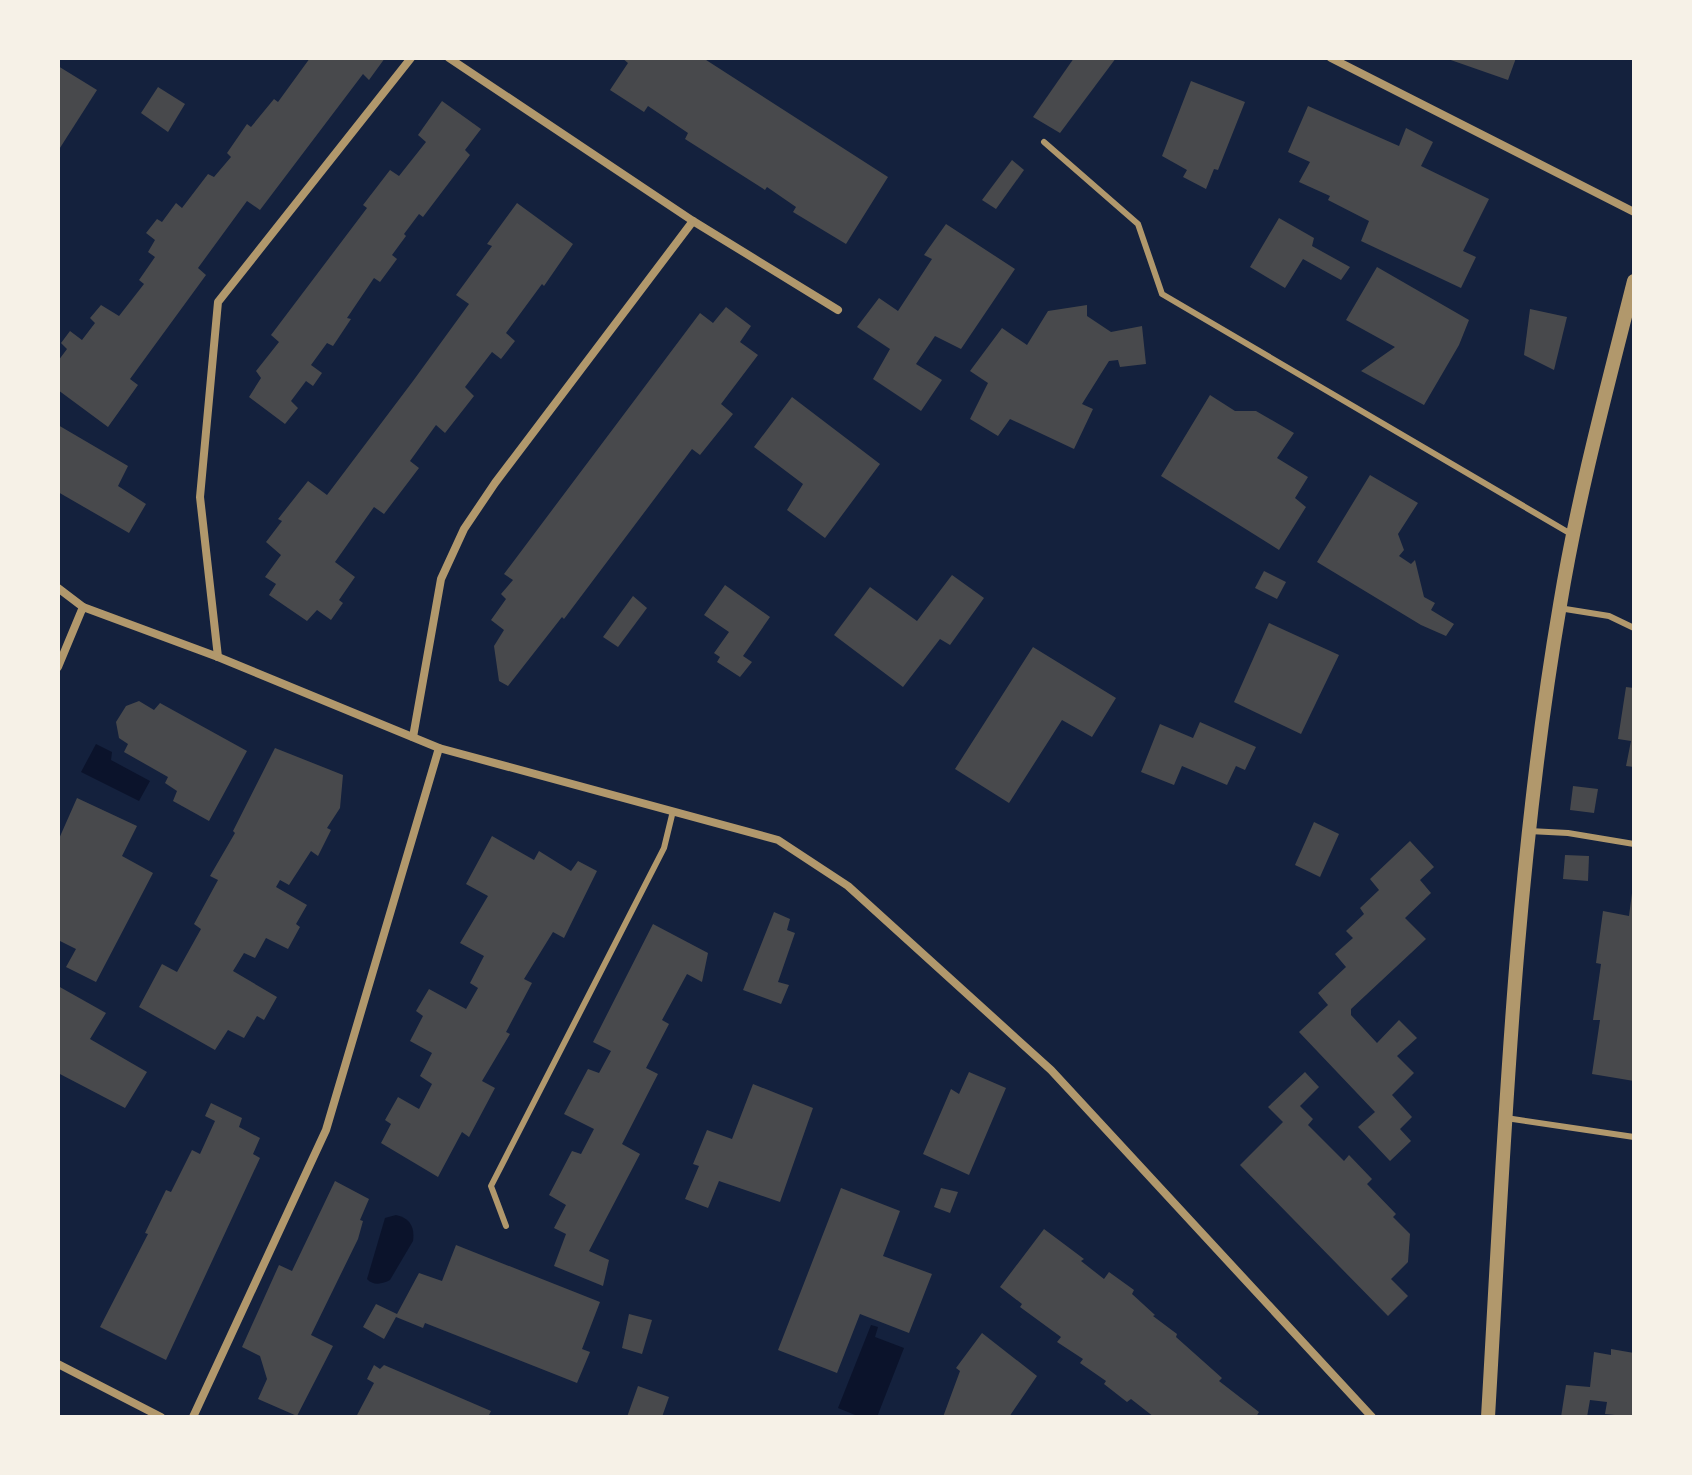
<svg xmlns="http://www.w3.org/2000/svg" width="1692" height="1475" viewBox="0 0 1692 1475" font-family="'Public Sans',sans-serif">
	<rect width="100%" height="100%" fill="#14213d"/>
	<g fill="#0b132b">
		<path d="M 96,744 L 112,752 L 111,760 L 150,781 L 139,801 L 81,772 Z"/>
		<path d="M 396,1215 C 410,1218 415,1227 413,1241 L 390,1280 C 383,1284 373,1286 367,1279 L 385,1218 Z"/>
		<path d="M 871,1325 L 878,1327 L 875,1337 L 904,1348 L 877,1417 L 860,1417 L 838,1408 Z"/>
	</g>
	<g fill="#48494c">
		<path d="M 310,58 L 385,58 L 369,80 L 363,74 L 260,210 L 247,201 L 198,268 L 206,275 L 130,379 L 138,385 L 108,427 L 58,390 L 58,361 L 67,349 L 61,343 L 70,331 L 82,340 L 95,323 L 90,318 L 101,305 L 119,316 L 144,284 L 139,280 L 155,257 L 148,252 L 155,240 L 146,233 L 157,219 L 162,222 L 176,203 L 182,208 L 208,174 L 214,177 L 231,157 L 227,153 L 247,124 L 251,127 L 274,99 L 278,102 Z"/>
		<path d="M 622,58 L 703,58 L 888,177 L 846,244 L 793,212 L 796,207 L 767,187 L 765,190 L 685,139 L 688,133 L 648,106 L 644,112 L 610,90 L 628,63 Z"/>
		<path d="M 1074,58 L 1116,58 L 1060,133 L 1033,117 Z"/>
		<path d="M 1445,58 L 1516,58 L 1508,80 Z"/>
		<path d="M 58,66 L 97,90 L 58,151 Z"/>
		<path d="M 1191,81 L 1245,102 L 1218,170 L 1214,169 L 1206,189 L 1183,177 L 1187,170 L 1162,156 Z"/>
		<path d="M 158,87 L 185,104 L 168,132 L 141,113 Z"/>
		<path d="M 442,101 L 481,129 L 465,150 L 470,155 L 423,217 L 419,214 L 404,234 L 406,236 L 392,255 L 397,259 L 380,282 L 374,278 L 347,318 L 351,319 L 333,346 L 327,343 L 311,365 L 322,373 L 313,386 L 306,381 L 291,401 L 298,408 L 285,424 L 249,397 L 261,378 L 256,371 L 279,342 L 271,335 L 367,208 L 363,205 L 390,170 L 399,176 L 426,142 L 418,135 Z"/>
		<path d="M 1308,106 L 1399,146 L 1406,128 L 1433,142 L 1421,166 L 1489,199 L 1463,251 L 1476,257 L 1461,288 L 1361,241 L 1369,221 L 1328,200 L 1330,196 L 1299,182 L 1310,162 L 1288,152 Z"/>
		<path d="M 1012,160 L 1024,170 L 996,209 L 982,200 Z"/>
		<path d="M 517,203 L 573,244 L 544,286 L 542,284 L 506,333 L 515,341 L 501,359 L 492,352 L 465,387 L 474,396 L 445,433 L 436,425 L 410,461 L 419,468 L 384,514 L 374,507 L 335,562 L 355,577 L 339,600 L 343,603 L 331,620 L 317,610 L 307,621 L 269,595 L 276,584 L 265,577 L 281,555 L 266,542 L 282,521 L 278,519 L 308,481 L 327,495 L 413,381 L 469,304 L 456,295 L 492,246 L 487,244 Z"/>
		<path d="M 1279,218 L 1314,238 L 1312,246 L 1350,267 L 1341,280 L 1303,259 L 1285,288 L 1250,267 Z"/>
		<path d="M 946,224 L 1015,269 L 961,349 L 935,336 L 916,364 L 942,380 L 921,411 L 873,379 L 890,349 L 857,327 L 879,298 L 898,311 L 932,259 L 924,255 Z"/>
		<path d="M 1377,267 L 1469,320 L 1459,345 L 1424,405 L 1361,371 L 1395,347 L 1346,320 Z"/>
		<path d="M 1087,305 L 1087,316 L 1111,332 L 1142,326 L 1146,364 L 1120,367 L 1118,360 L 1109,361 L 1082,404 L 1093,409 L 1074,449 L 1010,419 L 998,436 L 970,419 L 988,383 L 970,371 L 1002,328 L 1027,345 L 1048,311 Z"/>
		<path d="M 726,307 L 751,326 L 740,342 L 758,355 L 721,404 L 733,414 L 700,455 L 692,449 L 564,619 L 562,617 L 508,686 L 499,681 L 494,646 L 504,630 L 491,620 L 506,599 L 501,594 L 513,580 L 504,574 L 700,313 L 713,323 Z"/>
		<path d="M 1530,309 L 1567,317 L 1554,370 L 1524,355 Z"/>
		<path d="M 1210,395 L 1235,411 L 1256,411 L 1294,433 L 1277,458 L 1308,477 L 1295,498 L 1306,507 L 1279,550 L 1161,476 Z"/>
		<path d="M 792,397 L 880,464 L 825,538 L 787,510 L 803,484 L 754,447 Z"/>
		<path d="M 58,425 L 128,466 L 118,486 L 146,504 L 129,533 L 58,492 Z"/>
		<path d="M 1370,475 L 1418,503 L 1398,534 L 1404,550 L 1399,556 L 1411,564 L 1415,560 L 1424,597 L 1435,603 L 1431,610 L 1454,624 L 1446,636 L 1421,625 L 1317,562 Z"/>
		<path d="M 1264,571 L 1286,582 L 1277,599 L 1255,588 Z"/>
		<path d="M 952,575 L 984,598 L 950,645 L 940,639 L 903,687 L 834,635 L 870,587 L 917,621 Z"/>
		<path d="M 725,585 L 770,617 L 743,656 L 752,662 L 740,677 L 717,662 L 720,657 L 714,653 L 729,632 L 704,615 Z"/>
		<path d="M 633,596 L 647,608 L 618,647 L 603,637 Z"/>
		<path d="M 1269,623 L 1339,655 L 1301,734 L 1234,702 Z"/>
		<path d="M 1033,647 L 1116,698 L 1092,737 L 1062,720 L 1009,803 L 955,769 Z"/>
		<path d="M 1626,687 L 1634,688 L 1634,767 L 1626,766 L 1631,741 L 1618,739 Z"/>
		<path d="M 139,701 L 154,710 L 160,703 L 247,751 L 209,821 L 173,801 L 177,791 L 165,783 L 168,777 L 124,752 L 128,744 L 119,738 L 116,722 L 126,706 Z"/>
		<path d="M 1200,722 L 1256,747 L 1245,770 L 1236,766 L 1227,785 L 1182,766 L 1174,785 L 1141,772 L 1160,724 L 1193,738 Z"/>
		<path d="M 275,748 L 343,775 L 340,808 L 327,828 L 331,830 L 318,856 L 311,851 L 289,885 L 280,880 L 276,887 L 307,905 L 296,924 L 300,927 L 288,949 L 266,938 L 255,958 L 244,953 L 233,971 L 277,997 L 264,1020 L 257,1016 L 244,1038 L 228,1030 L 215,1050 L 139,1007 L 162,964 L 177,972 L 201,929 L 194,924 L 218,880 L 210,876 L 235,833 L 233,831 Z"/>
		<path d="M 1573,786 L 1598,789 L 1594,813 L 1570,810 Z"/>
		<path d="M 77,798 L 137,826 L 122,856 L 153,873 L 96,982 L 66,967 L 76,949 L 58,940 L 58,841 Z"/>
		<path d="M 1314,822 L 1339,834 L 1320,877 L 1295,865 Z"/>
		<path d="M 492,836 L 534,860 L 539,851 L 571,871 L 578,861 L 597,871 L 564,938 L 553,932 L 524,979 L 532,983 L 506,1032 L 510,1034 L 482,1081 L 495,1088 L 469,1137 L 462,1132 L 438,1177 L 381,1143 L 391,1124 L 385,1120 L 398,1097 L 419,1109 L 432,1084 L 420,1076 L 432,1053 L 410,1041 L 423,1016 L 416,1011 L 429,989 L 466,1009 L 478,988 L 470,983 L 484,956 L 460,943 L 488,896 L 466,884 Z"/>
		<path d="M 1410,841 L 1434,867 L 1420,880 L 1431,893 L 1405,918 L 1426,939 L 1351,1009 L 1351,1015 L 1377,1043 L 1399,1020 L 1417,1038 L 1397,1056 L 1414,1073 L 1392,1095 L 1412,1117 L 1400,1129 L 1411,1141 L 1390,1161 L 1358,1127 L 1375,1112 L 1299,1032 L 1328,1005 L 1318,993 L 1346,967 L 1335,954 L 1353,938 L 1346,931 L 1364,914 L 1360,908 L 1379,890 L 1370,879 Z"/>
		<path d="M 1565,855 L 1589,856 L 1588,881 L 1563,879 Z"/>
		<path d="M 1632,893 L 1634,893 L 1634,1081 L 1592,1074 L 1600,1020 L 1593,1020 L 1601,964 L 1596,963 L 1603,911 L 1629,916 Z"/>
		<path d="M 774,912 L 790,919 L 787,930 L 795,933 L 778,982 L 789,985 L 781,1004 L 743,990 Z"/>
		<path d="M 653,924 L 708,953 L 702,982 L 687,974 L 662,1020 L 669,1024 L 646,1068 L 658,1074 L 622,1144 L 640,1154 L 589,1251 L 609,1260 L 603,1286 L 554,1266 L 566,1234 L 554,1228 L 566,1205 L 549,1195 L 572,1151 L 581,1154 L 594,1129 L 564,1114 L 588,1069 L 599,1073 L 611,1051 L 593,1042 Z"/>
		<path d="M 58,986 L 106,1013 L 90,1039 L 147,1072 L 125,1108 L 58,1073 Z"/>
		<path d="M 969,1072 L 1006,1088 L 969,1175 L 923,1154 L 951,1089 L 959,1094 Z"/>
		<path d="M 1305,1072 L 1319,1087 L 1300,1106 L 1313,1119 L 1308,1125 L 1344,1161 L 1349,1155 L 1372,1179 L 1367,1184 L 1396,1214 L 1393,1217 L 1410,1234 L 1408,1262 L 1391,1279 L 1408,1296 L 1388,1316 L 1240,1165 L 1283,1122 L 1268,1107 Z"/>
		<path d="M 753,1084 L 813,1108 L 780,1202 L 719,1181 L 708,1208 L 685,1199 L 699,1166 L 693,1164 L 707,1130 L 732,1139 Z"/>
		<path d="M 211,1103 L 242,1118 L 239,1127 L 260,1138 L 253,1154 L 260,1158 L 166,1360 L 100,1327 L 148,1234 L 145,1233 L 166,1190 L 171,1192 L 192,1150 L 200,1154 L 215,1121 L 205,1116 Z"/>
		<path d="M 335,1181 L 369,1199 L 360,1220 L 363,1221 L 358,1239 L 311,1335 L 333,1346 L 297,1416 L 258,1399 L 267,1379 L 260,1356 L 242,1347 L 279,1265 L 292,1271 Z"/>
		<path d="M 841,1188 L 900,1211 L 883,1256 L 932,1274 L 909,1333 L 860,1314 L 837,1373 L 778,1350 Z"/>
		<path d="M 941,1188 L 958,1192 L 950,1213 L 934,1207 Z"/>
		<path d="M 1044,1229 L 1084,1259 L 1081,1261 L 1104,1279 L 1109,1272 L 1134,1290 L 1132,1294 L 1155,1315 L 1153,1316 L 1177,1334 L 1176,1337 L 1222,1378 L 1219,1381 L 1259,1412 L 1256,1417 L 1154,1417 L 1131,1399 L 1127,1402 L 1104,1384 L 1106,1381 L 1080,1363 L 1083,1359 L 1057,1342 L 1061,1337 L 1020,1307 L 1022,1304 L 1000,1287 Z"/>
		<path d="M 456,1245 L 600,1302 L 582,1349 L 590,1352 L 577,1383 L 425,1323 L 423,1328 L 396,1317 L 384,1339 L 363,1327 L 376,1304 L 397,1314 L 419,1273 L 442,1281 Z"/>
		<path d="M 629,1314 L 652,1320 L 642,1354 L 622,1348 Z"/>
		<path d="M 982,1333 L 1037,1376 L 1009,1417 L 943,1417 L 960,1371 L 956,1368 Z"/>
		<path d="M 1611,1349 L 1634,1353 L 1634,1417 L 1605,1414 L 1607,1402 L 1590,1400 L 1587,1417 L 1561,1417 L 1566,1385 L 1590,1387 L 1594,1352 L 1611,1355 Z"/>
		<path d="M 374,1365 L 380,1369 L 384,1365 L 491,1411 L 488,1417 L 356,1417 L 374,1383 L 367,1379 Z"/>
		<path d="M 638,1386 L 669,1397 L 662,1417 L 627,1417 Z"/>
	</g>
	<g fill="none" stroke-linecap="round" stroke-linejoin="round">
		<g stroke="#b1986c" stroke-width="6">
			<path d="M 1044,142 L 1138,224 L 1162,294 L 1571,534"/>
			<path d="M 1559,608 L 1609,616 L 1634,628"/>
			<path d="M 1529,831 L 1568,833 L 1634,844"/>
			<path d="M 1506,1118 L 1634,1137"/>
			<path d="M 506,1226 L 491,1186 L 664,848 L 673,811"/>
		</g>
		<g stroke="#b1986c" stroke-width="8">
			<path d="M 449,58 L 693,221 L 838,310"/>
			<path d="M 1331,58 L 1634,212"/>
			<path d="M 58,588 L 83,607"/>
			<path d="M 218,657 L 200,497 L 218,302 L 411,58"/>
			<path d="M 58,667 L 83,607 L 218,657 L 439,748 L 778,840 L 848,886 L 1051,1070 L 1372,1417"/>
			<path d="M 413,737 L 441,579 L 464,529 L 495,483 L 693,221"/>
			<path d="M 58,1364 L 161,1417"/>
			<path d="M 193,1417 L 326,1130 L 439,748"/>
		</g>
		<path stroke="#b1986c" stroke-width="14" d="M 1488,1417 C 1504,1146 1514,873 1560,605 C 1578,495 1607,388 1634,281"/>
	</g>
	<rect width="1692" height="1475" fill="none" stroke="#f6f1e7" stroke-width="120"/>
</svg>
